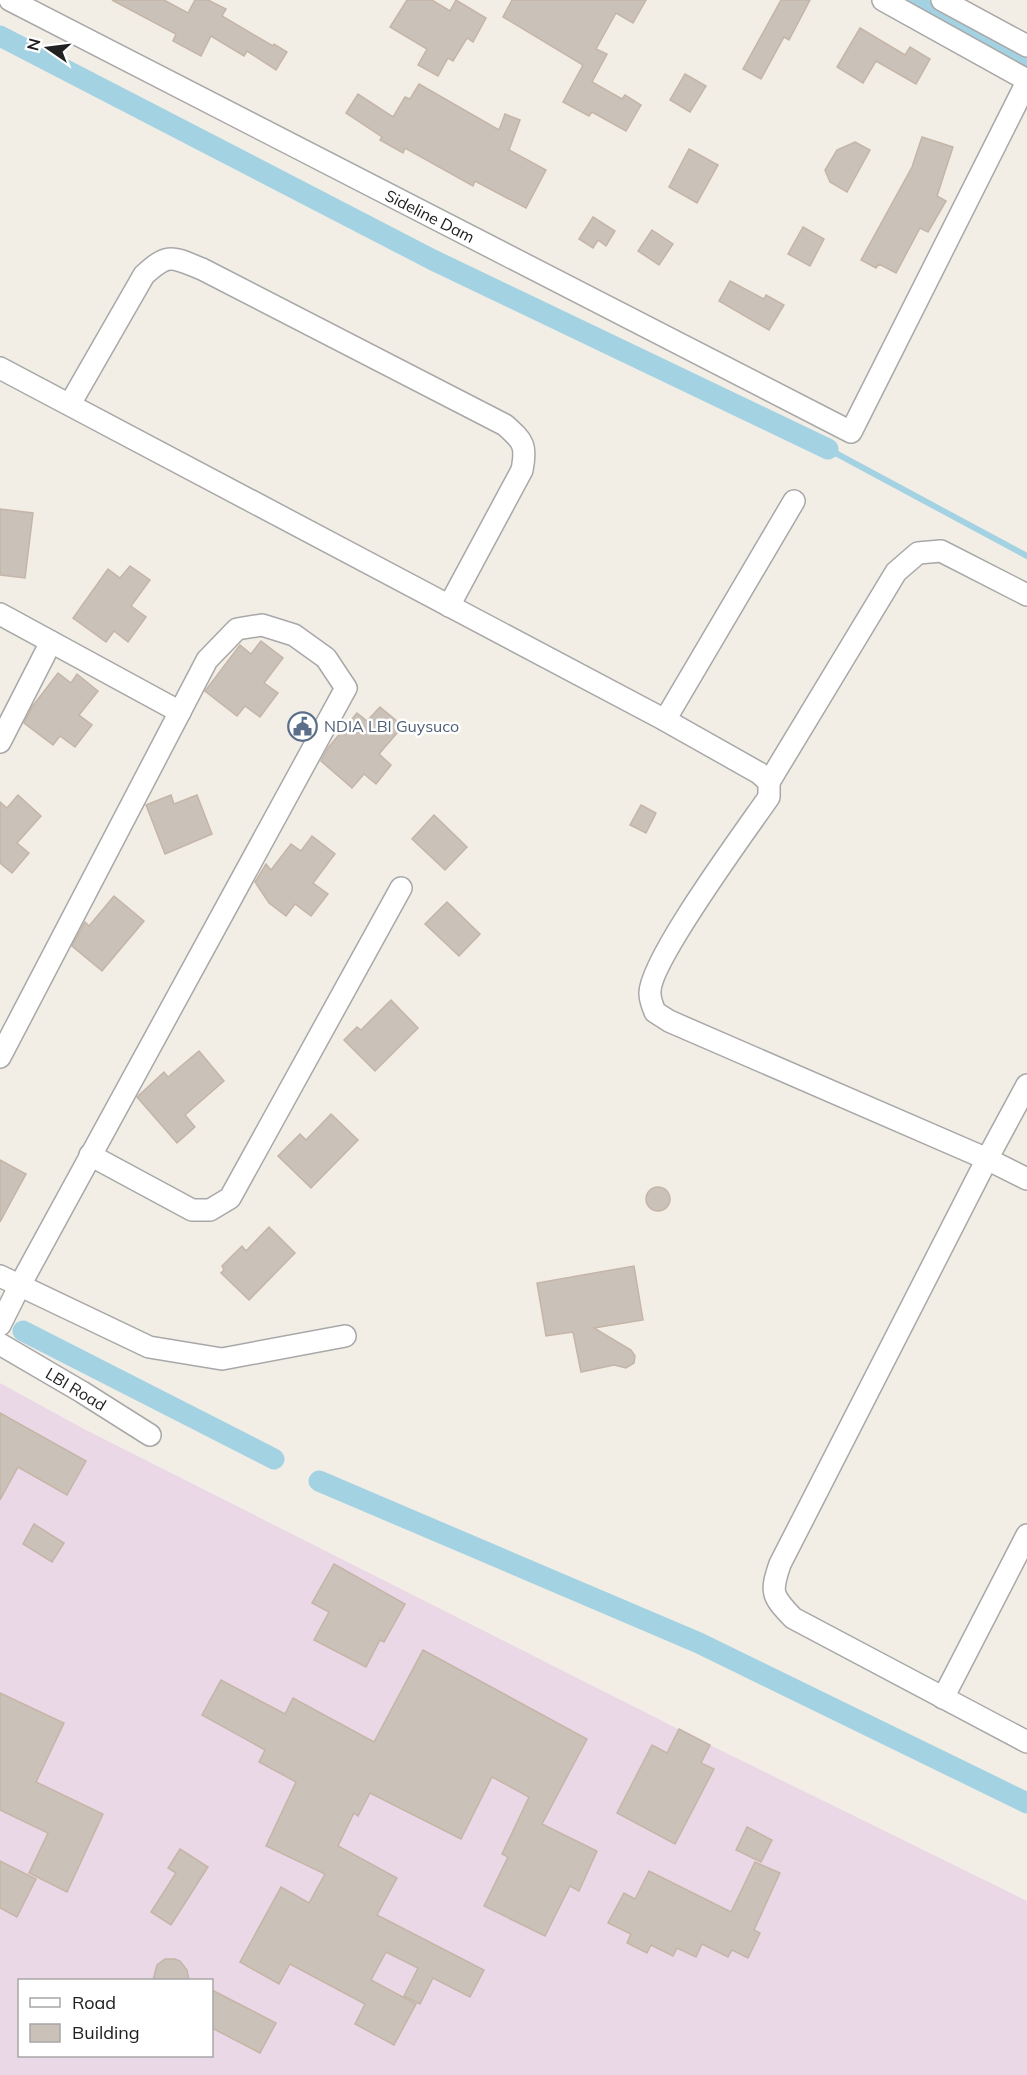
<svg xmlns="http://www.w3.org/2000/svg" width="1027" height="2075" viewBox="0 0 1027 2075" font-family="Mulish,sans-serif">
	<rect width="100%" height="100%" fill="#f2eee6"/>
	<path fill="#ebd8e7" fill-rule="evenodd" d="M 0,1383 L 84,1429 L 710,1745 L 1027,1901 L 1027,2075 L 0,2075 ZM 20,1980 L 212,1980 L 212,2056 L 20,2056 Z"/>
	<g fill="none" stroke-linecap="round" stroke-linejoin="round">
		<path stroke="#a3d2e3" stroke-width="6" d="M 828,449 L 1027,556"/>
		<g stroke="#a3d2e3" stroke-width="21">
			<path d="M 907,0 L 1027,65"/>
			<path d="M 0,36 L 433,260 L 828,449"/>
			<path d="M 23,1331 L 274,1459"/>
			<path d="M 319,1481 L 699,1643 L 1027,1803"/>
		</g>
	</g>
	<g fill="#cac1b9" stroke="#c5b5a7" stroke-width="1.5">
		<path d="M 112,0 L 164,0 L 188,13 L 195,0 L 208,0 L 226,9 L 222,16 L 273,46 L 274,44 L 287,52 L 276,70 L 247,51 L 244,56 L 211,36 L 201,56 L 173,41 L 176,34 Z"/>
		<path d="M 407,0 L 432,0 L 450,11 L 456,0 L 486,18 L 473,42 L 467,38 L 453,61 L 448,58 L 438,76 L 418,65 L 427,49 L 390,27 Z"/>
		<path d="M 512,0 L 646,0 L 633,23 L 616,13 L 596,49 L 607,54 L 592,82 L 622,99 L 625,95 L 641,105 L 626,131 L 592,112 L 589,116 L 563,102 L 583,65 L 503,17 Z"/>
		<path d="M 781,0 L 810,0 L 789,40 L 784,37 L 761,79 L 743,69 Z"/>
		<path d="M 860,28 L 905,55 L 910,47 L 930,59 L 916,84 L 876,61 L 863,83 L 837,67 Z"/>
		<path d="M 685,74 L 706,86 L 690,112 L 670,100 Z"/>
		<path d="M 419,84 L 499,130 L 505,114 L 520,120 L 509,150 L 546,170 L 526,208 L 475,181 L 473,186 L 405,148 L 403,153 L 380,140 L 382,137 L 346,113 L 358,94 L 393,117 L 405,97 L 410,99 Z"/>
		<path d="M 922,137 L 953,147 L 937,196 L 946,201 L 928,232 L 920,228 L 896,273 L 879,264 L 876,268 L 861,260 L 912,167 Z"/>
		<path d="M 855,142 L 870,150 L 847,192 L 830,182 L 825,170 L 837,150 Z"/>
		<path d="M 689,149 L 718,165 L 697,203 L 669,187 Z"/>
		<path d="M 593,217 L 615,231 L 606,246 L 598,240 L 593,248 L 579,239 Z"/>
		<path d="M 803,227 L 824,239 L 810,266 L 788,254 Z"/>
		<path d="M 652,230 L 673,244 L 659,265 L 638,251 Z"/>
		<path d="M 730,281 L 764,299 L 766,295 L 784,305 L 769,330 L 719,301 Z"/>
		<path d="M 0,509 L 33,513 L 25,578 L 0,575 Z"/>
		<path d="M 130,566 L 150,580 L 131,606 L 146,617 L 128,642 L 114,631 L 106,642 L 73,618 L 108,569 L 120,578 Z"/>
		<path d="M 261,641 L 283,658 L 264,683 L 278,693 L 260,717 L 245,706 L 237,716 L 205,691 L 240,645 L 251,654 Z"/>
		<path d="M 58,673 L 71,683 L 77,674 L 98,691 L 79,715 L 92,725 L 75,747 L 60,736 L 53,745 L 24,723 L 32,707 Z"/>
		<path d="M 380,707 L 403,726 L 379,754 L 391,765 L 376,784 L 364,774 L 352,788 L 321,761 L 328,748 L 357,713 L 367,721 Z"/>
		<path d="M 18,795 L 41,816 L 17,843 L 29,853 L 12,873 L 0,863 L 0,802 L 7,808 Z"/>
		<path d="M 171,795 L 174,804 L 197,795 L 212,834 L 165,854 L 146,805 Z"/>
		<path d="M 641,805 L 656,813 L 646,833 L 630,825 Z"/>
		<path d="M 434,815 L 467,847 L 445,870 L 412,839 Z"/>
		<path d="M 312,836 L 335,854 L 313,883 L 328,894 L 311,916 L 295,904 L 286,916 L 269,903 L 255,882 L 266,864 L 271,870 L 291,844 L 301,851 Z"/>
		<path d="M 114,896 L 144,921 L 102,971 L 72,946 L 85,922 L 89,926 Z"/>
		<path d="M 447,902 L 480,934 L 459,956 L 425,924 Z"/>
		<path d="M 391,1000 L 418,1028 L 375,1071 L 344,1040 L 357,1027 L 361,1030 Z"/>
		<path d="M 199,1051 L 224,1081 L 185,1115 L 195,1127 L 177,1143 L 137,1097 L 164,1072 L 168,1077 Z"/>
		<path d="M 331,1114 L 358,1140 L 311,1188 L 278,1156 L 300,1134 L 306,1140 Z"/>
		<path d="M 0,1160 L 26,1174 L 0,1222 Z"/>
		<circle cx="658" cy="1199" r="12"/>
		<path d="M 269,1227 L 295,1253 L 249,1300 L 221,1273 L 224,1270 L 222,1266 L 242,1246 L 246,1251 Z"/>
		<path d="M 634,1266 L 643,1320 L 594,1328 L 631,1350 L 635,1356 L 634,1363 L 626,1368 L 614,1365 L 581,1372 L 573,1332 L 546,1336 L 537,1283 Z"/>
		<path d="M 0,1413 L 86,1461 L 67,1495 L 18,1467 L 0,1500 Z"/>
		<path d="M 34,1524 L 64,1543 L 52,1562 L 23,1544 Z"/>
		<path d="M 334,1564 L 405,1604 L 384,1642 L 380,1640 L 366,1667 L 314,1640 L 329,1612 L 312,1603 Z"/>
		<path d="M 423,1650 L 587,1739 L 542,1824 L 597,1851 L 579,1891 L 570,1886 L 545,1936 L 484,1906 L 508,1857 L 502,1854 L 529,1797 L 492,1777 L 461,1839 L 370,1793 L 358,1816 L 354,1813 L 338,1846 L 397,1878 L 377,1915 L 484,1970 L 470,1997 L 433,1978 L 420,2004 L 404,1996 L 418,1968 L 386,1952 L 371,1980 L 416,2004 L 394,2045 L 355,2024 L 365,2004 L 290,1964 L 279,1984 L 240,1962 L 281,1887 L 309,1903 L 325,1874 L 266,1846 L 296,1782 L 259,1762 L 265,1750 L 202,1715 L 221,1680 L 285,1714 L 293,1698 L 374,1742 Z"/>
		<path d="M 0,1693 L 64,1723 L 36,1782 L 103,1814 L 67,1892 L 29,1873 L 48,1833 L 0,1810 Z"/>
		<path d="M 679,1729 L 710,1745 L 701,1763 L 714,1769 L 675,1844 L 617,1813 L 652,1745 L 667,1753 Z"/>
		<path d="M 747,1827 L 772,1840 L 761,1862 L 736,1850 Z"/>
		<path d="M 180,1849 L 208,1867 L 171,1925 L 151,1912 L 176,1873 L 168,1868 Z"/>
		<path d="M 0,1861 L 36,1879 L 17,1917 L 0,1908 Z"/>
		<path d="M 755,1862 L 780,1873 L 754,1930 L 760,1933 L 748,1958 L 732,1950 L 728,1957 L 702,1944 L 696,1957 L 677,1948 L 673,1956 L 651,1945 L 647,1953 L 627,1943 L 631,1934 L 608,1923 L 624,1893 L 635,1899 L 649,1871 L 731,1912 Z"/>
		<path d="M 165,1959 L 175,1959 L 180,1961 L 187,1970 L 189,1980 L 153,1980 L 157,1965 Z"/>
		<path d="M 212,1990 L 276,2023 L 260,2053 L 212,2028 Z"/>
	</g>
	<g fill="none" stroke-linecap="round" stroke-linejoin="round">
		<defs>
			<g id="minor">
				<path d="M 10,0 L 851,432 L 1027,82"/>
				<path d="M 883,0 L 1027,80"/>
				<path d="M 942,0 L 1027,46"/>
				<path d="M 0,368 L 665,720 L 759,773 L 769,782 L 769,797 C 747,829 647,964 650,994 C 650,1000 653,1007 655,1012 L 669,1021 L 987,1159 L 1027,1179"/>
				<path d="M 70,404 L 144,275 C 169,252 172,257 202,269 L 505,425 C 523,441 527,445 522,470 L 449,606"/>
				<path d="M 0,614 L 180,712"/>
				<path d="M 665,720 L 794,501"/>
				<path d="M 0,742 L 51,642"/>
				<path d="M 769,782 L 896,572 L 918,553 L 941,551 L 1027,595"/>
				<path d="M 0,1057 L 207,660 L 237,629 L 262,625 L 294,635 L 326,658 L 346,688 L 19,1287 L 0,1325"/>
				<path d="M 1027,1085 L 987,1159 L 780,1564 C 770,1593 772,1596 793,1618 L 1027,1742"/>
				<path d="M 90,1155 L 192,1210 L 210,1210 L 230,1198 L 401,888"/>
				<path d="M 0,1276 L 149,1347 L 222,1359 L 345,1336"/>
				<path d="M 0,1344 L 82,1392 L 150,1435"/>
				<path d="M 943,1698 L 1027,1535"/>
			</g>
		</defs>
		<use href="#minor" stroke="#a8a8a8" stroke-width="24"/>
		<use href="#minor" stroke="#fff" stroke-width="21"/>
	</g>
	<defs>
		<symbol id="civic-ring" viewBox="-11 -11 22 22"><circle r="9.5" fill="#fff" stroke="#5c6f8a" stroke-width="1.5"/><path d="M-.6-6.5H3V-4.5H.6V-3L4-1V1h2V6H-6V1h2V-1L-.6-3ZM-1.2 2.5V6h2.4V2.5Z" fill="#5c6f8a"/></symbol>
	</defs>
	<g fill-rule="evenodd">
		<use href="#civic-ring" x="286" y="710" width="33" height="33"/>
	</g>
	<g text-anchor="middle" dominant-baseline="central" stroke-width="5" stroke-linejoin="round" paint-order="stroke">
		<g font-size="16" fill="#212121" stroke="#fff">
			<text transform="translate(430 216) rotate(27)">Sideline Dam</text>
			<text transform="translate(76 1389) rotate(31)">LBI Road</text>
		</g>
		<g font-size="16" fill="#4e5e75" stroke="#fff" text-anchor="start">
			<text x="324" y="726">NDIA LBI Guysuco</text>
		</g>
	</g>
	<rect x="18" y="1979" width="195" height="78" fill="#ffffff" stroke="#a6a6a6" stroke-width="1.5"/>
	<rect x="30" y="1998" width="30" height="9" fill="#ffffff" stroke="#a6a6a6" stroke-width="1.5"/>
	<text x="72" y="2009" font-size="18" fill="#212121">Road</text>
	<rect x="30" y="2024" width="30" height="18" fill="#cac1b9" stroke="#a6a6a6" stroke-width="1.5"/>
	<text x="72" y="2039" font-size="18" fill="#212121">Building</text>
	<g transform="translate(48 48) rotate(284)" stroke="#ffffff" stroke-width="4.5" paint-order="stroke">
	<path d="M0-4.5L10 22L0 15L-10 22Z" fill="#212121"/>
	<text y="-9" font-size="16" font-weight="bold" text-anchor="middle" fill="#212121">N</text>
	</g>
</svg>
